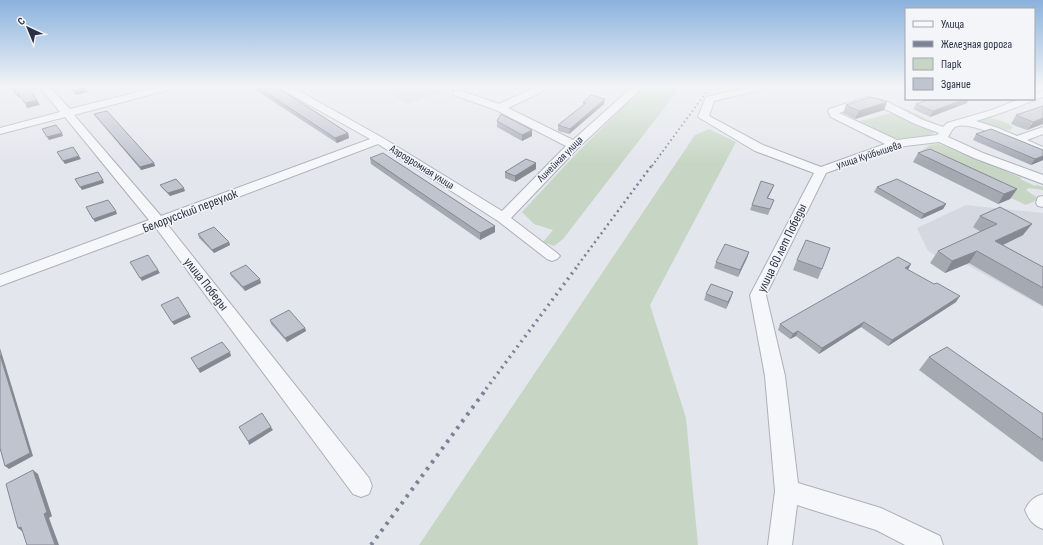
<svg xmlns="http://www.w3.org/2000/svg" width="1043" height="545" viewBox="0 0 1043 545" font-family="'Sofia Sans Condensed',sans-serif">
	<rect width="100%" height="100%" fill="#e3e6ec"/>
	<g fill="#d5d8e1">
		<path d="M 378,87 L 454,87 L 408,104 Z"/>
		<path d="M 966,205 L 1043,213 L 1043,307 L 964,263 L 954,267 L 928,251 L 917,228 Z"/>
	</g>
	<g fill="#c7d6c4">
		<path d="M 643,87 L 679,87 L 678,90 L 563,239 L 554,246 L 543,242 L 553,230 L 534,224 L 522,212 L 575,155 Z"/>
		<path d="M 906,109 L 935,123 L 926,127 L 935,132 L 929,136 L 894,141 L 854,123 Z"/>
		<path d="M 987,118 C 997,119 1005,121 1013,127 L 1010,130 C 1006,130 1002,129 998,129 C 985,129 981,134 972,122 Z"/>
		<path d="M 709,129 L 736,142 L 650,305 L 686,418 L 698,545 L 419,545 L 695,135 Z"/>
		<path d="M 939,144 L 1022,178 L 1020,179 L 1035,186 L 1037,185 L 1043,187 L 1043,190 L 1029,188 L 1026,190 L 1039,199 L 1026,205 L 925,158 L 918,153 L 930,145 Z"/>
	</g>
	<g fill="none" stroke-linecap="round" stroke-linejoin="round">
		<defs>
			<g id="minor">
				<path d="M 40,87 L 50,87 L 70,109 L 157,87 L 172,87 L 171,89 L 74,115 L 161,216 L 370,139 L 281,89 L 280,87 L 292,87 L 383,138 L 502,211 L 566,146 L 496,110 L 454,95 L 453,93 L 454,91 L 462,91 L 499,104 L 536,87 L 546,87 L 544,91 L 508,108 L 573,140 L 632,87 L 643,87 L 578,148 L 511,218 L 557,253 L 560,256 L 557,259 L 552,261 L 547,259 L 498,221 L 378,144 L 167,224 L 369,478 L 372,486 L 369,494 L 361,497 L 353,494 L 156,228 L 0,286 L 0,275 L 149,220 L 65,117 L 0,134 L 0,128 L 60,112 Z"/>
				<path d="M 749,87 L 765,87 L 764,89 L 714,101 L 709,116 L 763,145 L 821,167 L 885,144 L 831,117 L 828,111 L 829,109 L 867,97 L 886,101 L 923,120 L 943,127 L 947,123 L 992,110 L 1019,99 L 1034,99 L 1034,94 L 1043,91 L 1043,97 C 1021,105 999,115 976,121 L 998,128 L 1017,136 L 1043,127 L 1043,134 L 1027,140 L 1043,147 L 1043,155 C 1026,150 970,118 955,127 C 952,129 950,134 948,137 L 983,153 L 1043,175 L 1043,184 L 974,158 L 939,142 L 897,147 L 826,173 L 766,295 L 785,376 L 798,483 L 881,508 L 940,536 L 943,545 L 905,545 L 876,530 L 797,505 L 792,545 L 768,545 L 775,491 L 765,376 L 750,295 L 814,173 L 755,151 L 698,117 L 706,97 ZM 868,103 L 879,106 L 915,124 L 939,133 L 937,135 L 897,140 L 839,113 Z"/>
				<path d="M 1043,196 L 1043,207 L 1038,206 L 1036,203 L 1038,197 Z"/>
				<path d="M 1043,494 L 1043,529 C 1033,525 1029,520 1025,510 C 1029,501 1034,497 1043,494 Z"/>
			</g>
		</defs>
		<use href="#minor" stroke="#acb0ba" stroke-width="2"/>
		<use href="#minor" fill="#f6f7fa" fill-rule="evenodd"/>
		<path stroke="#7c8396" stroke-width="2" stroke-dasharray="1.5 3" stroke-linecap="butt" d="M 652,166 L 710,87"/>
		<path stroke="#7c8396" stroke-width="2.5" stroke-dasharray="2 3.5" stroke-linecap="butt" d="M 578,265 L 652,165"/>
		<path stroke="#7c8396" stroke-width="3.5" stroke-dasharray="2 4.5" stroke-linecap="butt" d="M 486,389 L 579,264"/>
		<path stroke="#7c8396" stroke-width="4" stroke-dasharray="3 5.5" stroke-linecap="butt" d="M 371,545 L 487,388"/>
	</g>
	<g fill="#a5a9b2">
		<path d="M 69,87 L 85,87 L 88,92 L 76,95 Z"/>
		<path d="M 251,87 L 277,87 L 348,133 L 349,138 L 337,143 Z"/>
		<path d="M 931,99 L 969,99 L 967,103 L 930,117 L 913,109 L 916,104 Z"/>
		<path d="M 583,102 L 604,104 L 569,134 L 558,131 L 558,125 L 583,105 Z"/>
		<path d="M 846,105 L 884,110 L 855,119 L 843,113 Z"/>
		<path d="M 1043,106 L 1027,130 L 1011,124 L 1016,115 Z"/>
		<path d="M 94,114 L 154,163 L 155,166 L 141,170 L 96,117 Z"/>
		<path d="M 497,121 L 532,136 L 522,141 L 497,127 Z"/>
		<path d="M 976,134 L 1043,150 L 1043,160 L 1031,165 L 973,140 Z"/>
		<path d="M 918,153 L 1017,189 L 1010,199 L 998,204 L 913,162 Z"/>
		<path d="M 370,158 L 495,232 L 480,240 L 371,164 Z"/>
		<path d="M 536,163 L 536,169 L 515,182 L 505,178 L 505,172 Z"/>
		<path d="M 160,185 L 185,191 L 170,196 L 162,188 Z"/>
		<path d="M 877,187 L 946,204 L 943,209 L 921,219 L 874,192 Z"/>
		<path d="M 772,190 L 768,198 L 774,200 L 768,215 L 750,210 L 752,205 Z"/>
		<path d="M 980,216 L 1023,235 L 1003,245 L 1043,267 L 1043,306 L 969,263 L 945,273 L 930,263 L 938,251 L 981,232 L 973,227 Z"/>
		<path d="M 198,234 L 229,242 L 230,245 L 214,253 L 199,238 Z"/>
		<path d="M 749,252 L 747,258 L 738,277 L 714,268 L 716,262 Z"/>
		<path d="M 797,260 L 822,269 L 818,279 L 793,270 Z"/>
		<path d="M 908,270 L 956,302 L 888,346 L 861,327 L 819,354 L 796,336 L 790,339 L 778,330 L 780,324 Z"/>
		<path d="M 230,273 L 261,283 L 245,291 L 231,276 Z"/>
		<path d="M 706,294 L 731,298 L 726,309 L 704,300 Z"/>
		<path d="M 270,320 L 305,328 L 306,331 L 287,342 L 271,324 Z"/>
		<path d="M 929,357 L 1043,414 L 1043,461 L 1042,462 L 919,370 Z"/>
	</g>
	<g fill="#868991">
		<path d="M 86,88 L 88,92 L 76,95 L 74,91 Z"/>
		<path d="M 18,93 L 20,97 L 19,98 L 16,94 Z"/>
		<path d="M 605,99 L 604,104 L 569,134 L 570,129 Z"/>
		<path d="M 965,99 L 969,99 L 967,103 L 930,117 L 933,111 Z"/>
		<path d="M 37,100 L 40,105 L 27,108 L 25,103 Z"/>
		<path d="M 887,102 L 884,110 L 855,119 L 859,111 Z"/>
		<path d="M 1043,118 L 1043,124 L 1027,130 L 1033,122 Z"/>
		<path d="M 532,130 L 532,136 L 522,141 L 522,135 Z"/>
		<path d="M 62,133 L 63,136 L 49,140 L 47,137 Z"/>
		<path d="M 348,133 L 349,138 L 337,143 L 335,138 Z"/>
		<path d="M 79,156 L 81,159 L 65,164 L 63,161 Z"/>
		<path d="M 1043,156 L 1043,160 L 1031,165 L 1035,159 Z"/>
		<path d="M 154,163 L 155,166 L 141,170 L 140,167 Z"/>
		<path d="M 536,163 L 536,169 L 515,182 L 515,176 Z"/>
		<path d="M 103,180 L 104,183 L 82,190 L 80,187 Z"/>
		<path d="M 774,185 L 772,190 L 765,203 L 767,198 Z"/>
		<path d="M 184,188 L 185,191 L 170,196 L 168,193 Z"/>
		<path d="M 1017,189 L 1010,199 L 998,204 L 1004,194 Z"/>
		<path d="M 946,204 L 943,209 L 921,219 L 924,214 Z"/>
		<path d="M 116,211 L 117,214 L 95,222 L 93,219 Z"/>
		<path d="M 1032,224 L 1023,235 L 986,253 L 995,241 Z"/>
		<path d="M 495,226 L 495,232 L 480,240 L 480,233 Z"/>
		<path d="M 229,242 L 230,245 L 214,253 L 212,250 Z"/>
		<path d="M 977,251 L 969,263 L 945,273 L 952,261 Z"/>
		<path d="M 749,252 L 747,258 L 738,277 L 740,270 Z"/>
		<path d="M 911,264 L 908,270 L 905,268 Z"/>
		<path d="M 158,270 L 160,273 L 142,281 L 140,278 Z"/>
		<path d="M 260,279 L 261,283 L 245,291 L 243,287 Z"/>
		<path d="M 733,292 L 731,298 L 726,309 L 728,302 Z"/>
		<path d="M 960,296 L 956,302 L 888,346 L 892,340 Z"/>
		<path d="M 189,314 L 191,317 L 174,325 L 172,322 Z"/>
		<path d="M 864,322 L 861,327 L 819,354 L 822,348 Z"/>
		<path d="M 305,328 L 306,331 L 287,342 L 285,338 Z"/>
		<path d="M 798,331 L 796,336 L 790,339 L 793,334 Z"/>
		<path d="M 0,348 L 33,456 L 9,469 L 5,466 Z"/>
		<path d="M 230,352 L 231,356 L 200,373 L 198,369 Z"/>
		<path d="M 271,427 L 273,430 L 249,445 L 248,441 Z"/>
		<path d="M 33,470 L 38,474 L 52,516 L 49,518 L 59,545 L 55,545 L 44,514 Z"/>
		<path d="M 21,527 L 23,532 L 18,528 Z"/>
	</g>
	<g fill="#c0c4cf" stroke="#868991">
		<path d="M 12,87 L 28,87 L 37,100 L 25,103 L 18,93 L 16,94 Z"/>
		<path d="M 71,87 L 85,87 L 86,88 L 74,91 Z"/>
		<path d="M 258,87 L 277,87 L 348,133 L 335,138 Z"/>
		<path d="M 591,95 L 605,99 L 570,129 L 558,125 L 586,103 L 583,102 Z"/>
		<path d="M 871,97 L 887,102 L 859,111 L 846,105 Z"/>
		<path d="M 931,99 L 965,99 L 933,111 L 916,104 Z"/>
		<path d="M 1043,106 L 1043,118 L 1033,122 L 1016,115 Z"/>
		<path d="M 107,111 L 154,163 L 140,167 L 94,114 Z"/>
		<path d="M 501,114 L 532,130 L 522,135 L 497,121 Z"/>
		<path d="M 56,125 L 62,133 L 47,137 L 42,129 Z"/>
		<path d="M 991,129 L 1043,150 L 1043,156 L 1035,159 L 976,134 Z"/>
		<path d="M 73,147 L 79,156 L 63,161 L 57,152 Z"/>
		<path d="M 930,149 L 1017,189 L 1004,194 L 918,153 Z"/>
		<path d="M 383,153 L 495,226 L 480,233 L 370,158 Z"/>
		<path d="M 526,159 L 536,163 L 515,176 L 505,172 Z"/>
		<path d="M 98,172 L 103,180 L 80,187 L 75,179 Z"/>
		<path d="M 176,179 L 184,188 L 168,193 L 160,185 Z"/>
		<path d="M 897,179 L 946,204 L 924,214 L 877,187 Z"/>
		<path d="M 761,181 L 774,185 L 767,198 L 774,200 L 770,209 L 752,205 Z"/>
		<path d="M 108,200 L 116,211 L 93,219 L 86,207 Z"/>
		<path d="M 1000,207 L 1032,224 L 995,241 L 1043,267 L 1043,288 L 977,251 L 952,261 L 938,251 L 997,224 L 980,216 Z"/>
		<path d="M 214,227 L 229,242 L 212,250 L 198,234 Z"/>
		<path d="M 806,240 L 830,248 L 822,269 L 797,260 Z"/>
		<path d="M 725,244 L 749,252 L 740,270 L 716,262 Z"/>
		<path d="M 148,255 L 158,270 L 140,278 L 130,262 Z"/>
		<path d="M 898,257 L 911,264 L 905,268 L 934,284 L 937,283 L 960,296 L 892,340 L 864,322 L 822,348 L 798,331 L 793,334 L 780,324 Z"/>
		<path d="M 246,265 L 260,279 L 243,287 L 230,273 Z"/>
		<path d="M 711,284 L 733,292 L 728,302 L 706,294 Z"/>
		<path d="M 178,297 L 189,314 L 172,322 L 161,305 Z"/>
		<path d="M 289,310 L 305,328 L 285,338 L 270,320 Z"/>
		<path d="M 222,342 L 230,352 L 198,369 L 191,358 Z"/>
		<path d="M 947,347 L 1043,414 L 1043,440 L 929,357 Z"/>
		<path d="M 0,355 L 30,453 L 5,466 L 0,448 Z"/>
		<path d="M 262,413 L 271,427 L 248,441 L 239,427 Z"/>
		<path d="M 33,470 L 47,512 L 44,514 L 55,545 L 27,545 L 21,527 L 18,528 L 6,484 Z"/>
	</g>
	<linearGradient id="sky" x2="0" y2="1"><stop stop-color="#8ab2dd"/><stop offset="0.53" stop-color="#f2f4f6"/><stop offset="1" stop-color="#f2f4f6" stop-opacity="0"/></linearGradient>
	<rect width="1043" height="163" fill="url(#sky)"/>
	<g text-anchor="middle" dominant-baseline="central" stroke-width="3" stroke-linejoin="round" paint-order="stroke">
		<g font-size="11" fill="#2a3145" stroke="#f3f5f9">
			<text transform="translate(869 155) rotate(-18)">улица Куйбышева</text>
			<text transform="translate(560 159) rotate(-45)">Линейная улица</text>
			<text transform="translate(422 167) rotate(32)">Аэродромная улица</text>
		</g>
		<g font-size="13" fill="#2a3145" stroke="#f3f5f9">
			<text transform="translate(190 211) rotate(-21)">Белорусский переулок</text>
			<text transform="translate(782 248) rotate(-64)">улица 60 лет Победы</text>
			<text transform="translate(206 284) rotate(52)">улица Победы</text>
		</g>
	</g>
	<rect x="905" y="8" width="130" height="92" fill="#f3f5f9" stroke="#a3a7b1"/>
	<rect x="913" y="21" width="20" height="6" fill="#f6f7fa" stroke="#a3a7b1"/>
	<text x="941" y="28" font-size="12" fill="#2a3145">Улица</text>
	<rect x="913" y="41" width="20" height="6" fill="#7c8396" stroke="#a3a7b1"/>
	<text x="941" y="48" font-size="12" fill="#2a3145">Железная дорога</text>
	<rect x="913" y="58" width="20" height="12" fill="#c7d6c4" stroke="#a3a7b1"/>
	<text x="941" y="68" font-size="12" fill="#2a3145">Парк</text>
	<rect x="913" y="78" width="20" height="12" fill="#c0c4cf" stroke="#a3a7b1"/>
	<text x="941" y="88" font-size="12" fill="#2a3145">Здание</text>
	<g transform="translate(28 28) rotate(316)" stroke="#f3f5f9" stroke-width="3" paint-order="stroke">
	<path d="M0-3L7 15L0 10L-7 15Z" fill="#2a3145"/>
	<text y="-6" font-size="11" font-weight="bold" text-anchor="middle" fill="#2a3145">С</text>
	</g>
</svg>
